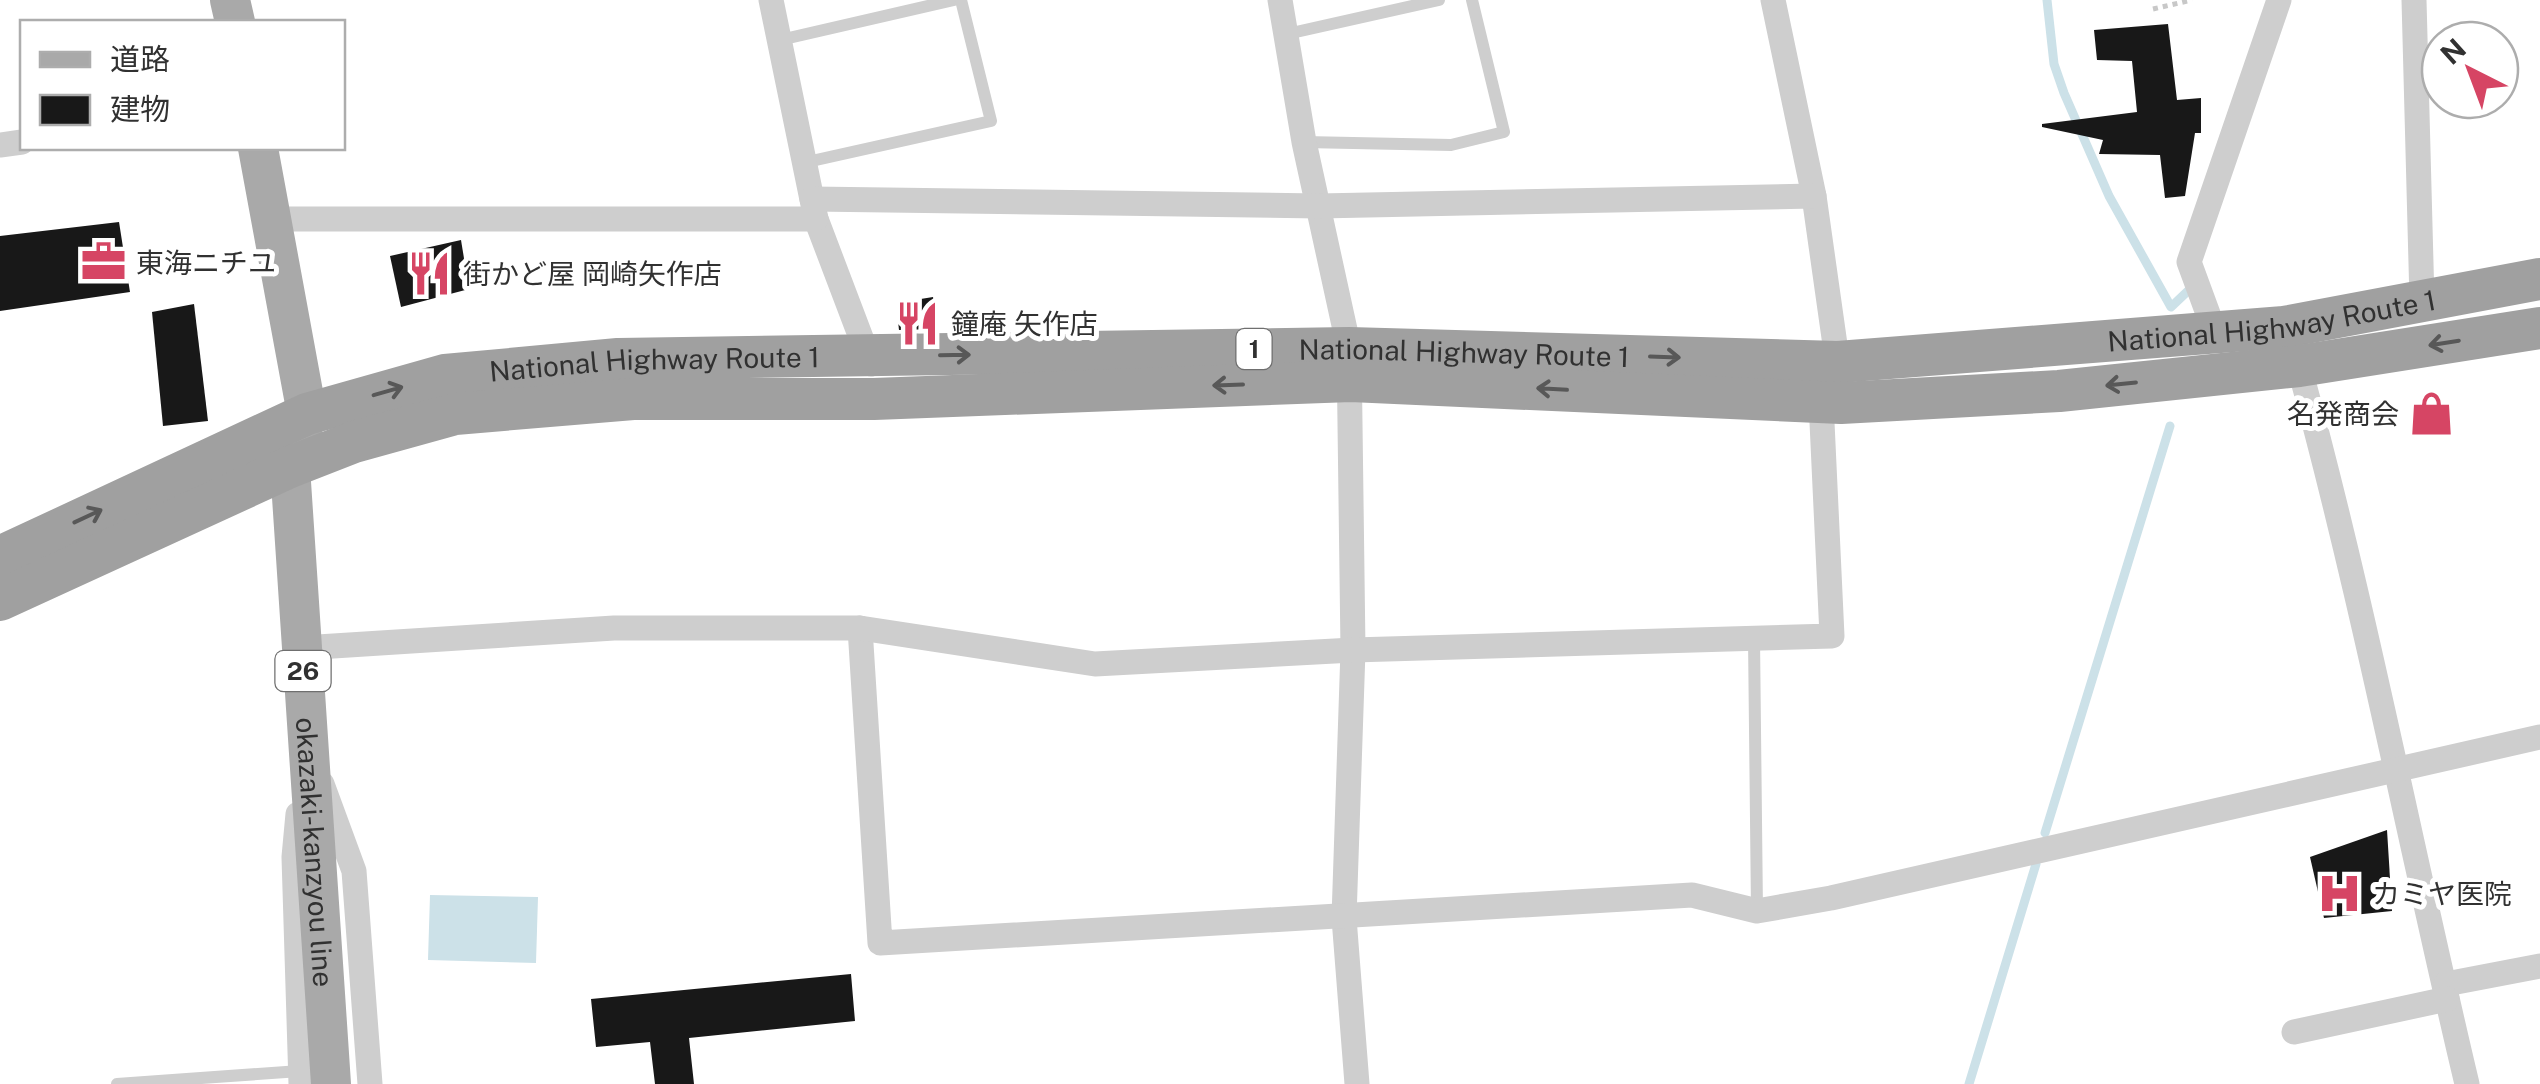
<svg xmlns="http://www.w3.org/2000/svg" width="2540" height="1084" viewBox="0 0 2540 1084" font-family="'Public Sans','Noto Sans JP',sans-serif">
	<rect width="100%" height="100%" fill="#fff"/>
	<path fill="#cce1e8" d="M 430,895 L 538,897 L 536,963 L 428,960 Z"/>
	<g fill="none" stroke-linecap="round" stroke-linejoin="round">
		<g stroke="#cce1e8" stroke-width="9">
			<path d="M 2047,0 L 2054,64 L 2064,93 L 2109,196 L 2171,307 L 2190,289"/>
			<path d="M 2045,833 L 2170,426"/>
			<path d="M 1969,1084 L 2036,864"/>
		</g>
	</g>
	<g fill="#181818">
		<path d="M 2168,24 L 2177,100 L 2201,98 L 2201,133 L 2195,133 L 2185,196 L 2165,198 L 2160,155 L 2099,154 L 2103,140 L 2042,127 L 2042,124 L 2137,112 L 2132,61 L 2097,60 L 2094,30 Z"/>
		<path d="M 119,222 L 130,292 L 0,311 L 0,236 Z"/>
		<path d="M 461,240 L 469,289 L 401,307 L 390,256 Z"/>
		<path d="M 933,297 L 938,329 L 899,330 L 896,303 Z"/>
		<path d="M 194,304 L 208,421 L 163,426 L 152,312 Z"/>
		<path d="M 2387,830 L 2392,911 L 2324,918 L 2310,857 Z"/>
		<path d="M 851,974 L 855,1021 L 689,1038 L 694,1084 L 655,1084 L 650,1042 L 596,1047 L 591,999 Z"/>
	</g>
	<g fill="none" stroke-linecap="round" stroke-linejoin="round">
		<path stroke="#c8c8c8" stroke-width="5" stroke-dasharray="5 5" stroke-linecap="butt" d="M 2153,9 L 2192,0"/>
		<g stroke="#cecece" stroke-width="12">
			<path d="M 1287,34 L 1439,0"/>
			<path d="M 780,40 L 954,0"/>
			<path d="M 1304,142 L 1451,145 L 1504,132 L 1472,0"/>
			<path d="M 807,162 L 991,121 L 961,0"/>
			<path d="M 1754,638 L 1757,911"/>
			<path d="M 117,1084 L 300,1071"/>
		</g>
		<g stroke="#cecece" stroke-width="25">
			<path d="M 771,0 L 816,219 L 871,364"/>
			<path d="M 1280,0 L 1304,142 L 1349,348 L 1353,650 L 1344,918 L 1357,1084"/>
			<path d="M 1773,0 L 1814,196 L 1839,373"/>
			<path d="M 2414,0 L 2422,301"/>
			<path d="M 0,145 L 22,142"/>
			<path d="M 812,199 L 1319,206 L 1814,196"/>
			<path d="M 270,219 L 816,219"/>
			<path d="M 2214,330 L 2189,262 L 2279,0"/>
			<path d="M 2299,366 C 2364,603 2410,845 2467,1084"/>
			<path d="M 860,628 L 880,943 L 1692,895 L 1757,911 L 1831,898 L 2540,737"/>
			<path d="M 302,648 L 614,628 L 860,628 L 1095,664 L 1353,650 L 1832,636 L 1821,401"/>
			<path d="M 322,784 L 354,871 L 370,1084"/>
			<path d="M 298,814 L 294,857 L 301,1084"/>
			<path d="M 2446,984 L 2540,966"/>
			<path d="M 2294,1032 L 2447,999"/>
		</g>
		<g stroke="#a9a9a9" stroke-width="40">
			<path d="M 230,0 L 235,22"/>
			<path id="s1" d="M 258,148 L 307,414 L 290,467 L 331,1084"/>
		</g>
		<g stroke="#a0a0a0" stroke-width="42">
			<path id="s2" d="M 0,557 L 307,414 L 445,375 L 618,359 L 1349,348 L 1838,362 L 2284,327 L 2540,279"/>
			<path d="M 0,600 L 290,467 L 354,442 L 455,414 L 633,399 L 874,399 L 1351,381 L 1841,403 L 2059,391 L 2299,366 L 2540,328"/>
		</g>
	</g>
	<defs><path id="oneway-shaft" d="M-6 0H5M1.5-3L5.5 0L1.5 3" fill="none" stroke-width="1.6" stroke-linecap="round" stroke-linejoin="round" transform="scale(2.5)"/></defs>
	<g stroke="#585858">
		<use href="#oneway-shaft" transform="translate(2444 343) rotate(171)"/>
		<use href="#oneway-shaft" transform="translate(955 355) rotate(-1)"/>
		<use href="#oneway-shaft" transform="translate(1665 357) rotate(2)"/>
		<use href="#oneway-shaft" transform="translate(2121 384) rotate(174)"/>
		<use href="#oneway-shaft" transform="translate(1228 385) rotate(178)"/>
		<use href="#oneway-shaft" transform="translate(1552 389) rotate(-177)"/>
		<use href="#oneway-shaft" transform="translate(388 391) rotate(-16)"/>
		<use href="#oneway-shaft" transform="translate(88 516) rotate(-25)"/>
	</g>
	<defs>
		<symbol id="office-bare" viewBox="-9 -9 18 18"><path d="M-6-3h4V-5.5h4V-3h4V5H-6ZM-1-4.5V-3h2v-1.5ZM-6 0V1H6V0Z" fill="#d64564" stroke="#fff" stroke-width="2.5" paint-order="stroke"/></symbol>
		<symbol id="restaurant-bare" viewBox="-9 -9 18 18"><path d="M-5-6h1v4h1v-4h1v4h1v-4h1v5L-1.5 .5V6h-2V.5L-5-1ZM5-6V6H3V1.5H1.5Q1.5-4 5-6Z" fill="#d64564" stroke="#fff" stroke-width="2.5" paint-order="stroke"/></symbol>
		<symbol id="shop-bare" viewBox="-9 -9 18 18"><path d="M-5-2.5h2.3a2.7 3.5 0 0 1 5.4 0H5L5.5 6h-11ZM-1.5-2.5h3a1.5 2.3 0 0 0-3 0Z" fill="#d64564" stroke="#fff" stroke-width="2.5" paint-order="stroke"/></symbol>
		<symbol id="hospital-bare" viewBox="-9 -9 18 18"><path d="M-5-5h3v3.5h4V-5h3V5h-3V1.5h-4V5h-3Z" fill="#d64564" stroke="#fff" stroke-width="2.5" paint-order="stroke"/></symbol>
	</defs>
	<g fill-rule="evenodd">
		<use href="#office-bare" x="72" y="230" width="63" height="63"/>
		<use href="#restaurant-bare" x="398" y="242" width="63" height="63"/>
		<use href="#restaurant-bare" x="886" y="292" width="63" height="63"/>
		<use href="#shop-bare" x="2400" y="382" width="63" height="63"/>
		<use href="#hospital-bare" x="2308" y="862" width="63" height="63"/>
	</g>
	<g text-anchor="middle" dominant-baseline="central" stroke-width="10" stroke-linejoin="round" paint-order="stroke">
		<g fill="#fff" stroke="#6f6f6f" stroke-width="2.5">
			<rect x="1236.5" y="329" width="35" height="40" rx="8"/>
			<rect x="275.5" y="651" width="55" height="40" rx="8"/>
		</g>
		<g font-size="25" font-weight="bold" fill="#313131">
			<text x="1254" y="349">1</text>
			<text x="303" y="671">26</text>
		</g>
		<g font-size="28" fill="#313131" stroke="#fff" text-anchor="start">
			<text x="136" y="262">東海ニチユ</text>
			<text x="463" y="273">街かど屋 岡崎矢作店</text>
			<text x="951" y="323">鐘庵 矢作店</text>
			<text x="2399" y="413" text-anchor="end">名発商会</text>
			<text x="2372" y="893">カミヤ医院</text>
		</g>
		<g font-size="28" fill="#313131" stroke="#fff">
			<text stroke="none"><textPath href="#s2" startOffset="2312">National Highway Route 1</textPath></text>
			<text stroke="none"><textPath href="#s2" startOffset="1502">National Highway Route 1</textPath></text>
			<text stroke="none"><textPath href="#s2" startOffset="692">National Highway Route 1</textPath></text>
			<text stroke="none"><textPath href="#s1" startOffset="712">okazaki-kanzyou line</textPath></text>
		</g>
	</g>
	<rect x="20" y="20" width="325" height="130" fill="#ffffff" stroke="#adadad" stroke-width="2.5"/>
	<rect x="40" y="52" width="50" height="15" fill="#a9a9a9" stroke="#adadad" stroke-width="2.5"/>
	<text x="110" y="70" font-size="30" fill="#313131">道路</text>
	<rect x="40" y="95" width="50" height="30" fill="#181818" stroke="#adadad" stroke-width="2.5"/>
	<text x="110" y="120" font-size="30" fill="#313131">建物</text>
	<g transform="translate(2470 70) rotate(318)"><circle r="48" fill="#ffffff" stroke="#adadad" stroke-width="2.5"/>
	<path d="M0-8L18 38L0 25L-18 38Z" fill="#d64564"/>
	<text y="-15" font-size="28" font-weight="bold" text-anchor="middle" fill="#313131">N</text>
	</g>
</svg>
